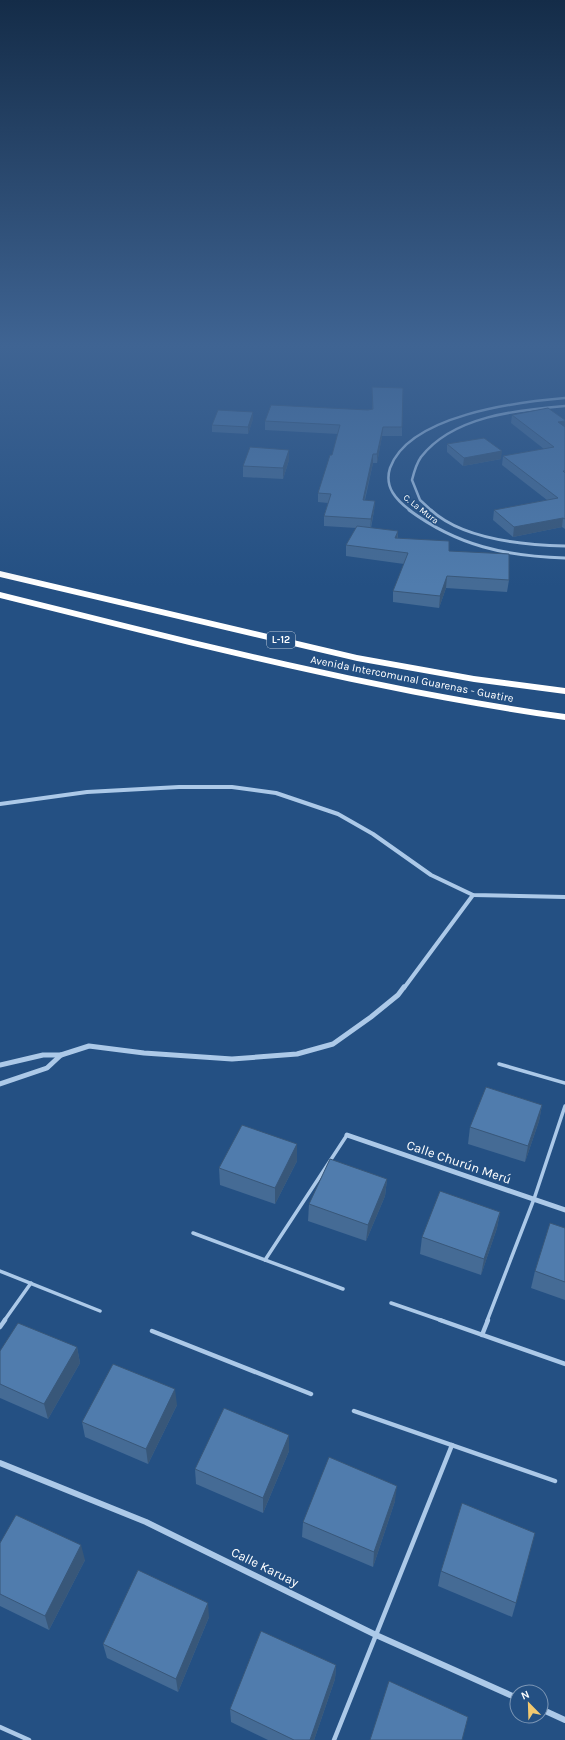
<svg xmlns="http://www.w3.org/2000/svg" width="565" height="1740" viewBox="0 0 565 1740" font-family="Karla,sans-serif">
	<rect width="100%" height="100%" fill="#245083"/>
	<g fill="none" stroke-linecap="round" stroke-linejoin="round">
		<g stroke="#acc9e8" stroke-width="3.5">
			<path d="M 499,1064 L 565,1083"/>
			<path d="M 193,1233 L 343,1289"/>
			<path d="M 265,1260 L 347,1135"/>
			<path d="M 0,1271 L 100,1311"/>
			<path d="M 391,1303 L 443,1321"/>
			<path d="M 4,1321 L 31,1283"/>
			<path d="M 487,1321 L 534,1199 L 565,1106"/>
		</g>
		<g stroke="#acc9e8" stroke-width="4.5">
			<path d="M 440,1320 L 565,1364"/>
			<path d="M 0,1327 L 5,1320"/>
			<path d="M 152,1331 L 311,1394"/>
			<path d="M 482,1335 L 488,1320"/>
			<path d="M 354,1411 L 555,1481"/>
			<path d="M 0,1727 L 29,1740"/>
			<path d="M 334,1740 L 452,1445"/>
		</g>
		<g stroke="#acc9e8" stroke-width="2.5">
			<path d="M 411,511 C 396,500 384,487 390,468 C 409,415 517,402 565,398"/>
			<path d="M 432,511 L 420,500 L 412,480 C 414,472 416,464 421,457 C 453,416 517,410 565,406"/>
		</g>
		<g stroke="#acc9e8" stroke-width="3">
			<path d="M 409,510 C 458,546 505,556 565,558"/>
			<path d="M 431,510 C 462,539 524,545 565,546"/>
		</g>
		<g stroke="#acc9e8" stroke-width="4">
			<path d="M 0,804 L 87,792 L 179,787 L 232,787 L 276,793 L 338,814 L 373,834 L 431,875 L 473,895 L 565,897"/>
			<path d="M 404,988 L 473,895"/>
		</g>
		<g stroke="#acc9e8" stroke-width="5">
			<path d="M 0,1065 L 43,1055 L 61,1055"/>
			<path d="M 0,1084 L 47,1068 L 61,1055 L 89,1046 L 144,1053 L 232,1059 L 297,1054 L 333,1044 L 371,1017 L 398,995 L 404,987"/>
			<path d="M 347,1135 L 565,1210"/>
		</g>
		<g stroke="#acc9e8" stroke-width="6">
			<path d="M 0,1463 L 146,1522 L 376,1635 L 517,1698"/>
			<path d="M 541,1709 L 565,1720"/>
		</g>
		<g fill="#fff" fill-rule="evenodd">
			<path d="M 0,571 L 357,655 L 474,676 L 565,688 L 565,694 L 474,682 L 357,661 L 0,577 Z"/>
			<path d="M 0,592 C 189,639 372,687 565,714 L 565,720 C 372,693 189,645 0,598 Z"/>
		</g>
	</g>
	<g fill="#456b95">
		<path d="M 372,387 L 402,427 L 402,436 L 382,436 L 377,463 L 373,463 L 365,500 L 375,501 L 374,511 L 371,528 L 398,531 L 398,538 L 449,551 L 509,580 L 507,592 L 446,588 L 439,608 L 393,602 L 393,591 L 404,564 L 346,556 L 346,545 L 356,528 L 324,526 L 324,516 L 328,503 L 318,502 L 318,493 L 332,455 L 338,434 L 265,430 L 265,421 L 372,409 Z"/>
		<path d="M 512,415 L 565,420 L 565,529 L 562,527 L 513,537 L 493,520 L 494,510 L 547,500 L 502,465 L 503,456 L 544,449 L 511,423 Z"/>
		<path d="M 253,419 L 248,434 L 212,432 L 212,425 Z"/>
		<path d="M 447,444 L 501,459 L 463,466 L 447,452 Z"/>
		<path d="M 289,460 L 283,479 L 243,477 L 243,466 Z"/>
		<path d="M 542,1105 L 539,1121 L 525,1162 L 468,1144 L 470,1127 Z"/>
		<path d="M 297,1161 L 275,1204 L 220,1185 L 219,1168 Z"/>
		<path d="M 387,1179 L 385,1196 L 366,1241 L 308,1221 L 309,1204 Z"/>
		<path d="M 500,1212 L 497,1228 L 481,1275 L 420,1254 L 422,1237 Z"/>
		<path d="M 565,1228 L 565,1300 L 531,1288 L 535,1271 Z"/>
		<path d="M 77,1347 L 80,1363 L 48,1419 L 0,1398 L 0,1351 Z"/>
		<path d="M 177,1405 L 148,1464 L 85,1437 L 82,1422 Z"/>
		<path d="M 289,1435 L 289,1451 L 263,1513 L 196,1484 L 195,1469 Z"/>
		<path d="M 395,1501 L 373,1567 L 302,1537 L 303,1522 Z"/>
		<path d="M 0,1543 L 85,1560 L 49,1630 L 0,1606 Z"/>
		<path d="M 441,1571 L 516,1603 L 512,1617 L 438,1586 Z"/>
		<path d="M 209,1617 L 178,1692 L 107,1658 L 103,1644 Z"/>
		<path d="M 336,1665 L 335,1679 L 314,1740 L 268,1740 L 231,1722 L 230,1709 Z"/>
	</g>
	<g fill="#385779">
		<path d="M 253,412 L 253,419 L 248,434 L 248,427 Z"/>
		<path d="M 565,421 L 565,429 L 558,422 Z"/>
		<path d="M 383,427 L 382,436 L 377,463 L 377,454 Z"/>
		<path d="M 289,450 L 289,460 L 283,479 L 283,468 Z"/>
		<path d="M 502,451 L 501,459 L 463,466 L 464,458 Z"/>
		<path d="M 373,454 L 373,463 L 362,510 L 363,500 Z"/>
		<path d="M 375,501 L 374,511 L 370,529 L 371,519 Z"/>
		<path d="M 563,518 L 562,527 L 513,537 L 514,527 Z"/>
		<path d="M 398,531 L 397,543 L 395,538 Z"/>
		<path d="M 447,576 L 446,588 L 439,608 L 440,596 Z"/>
		<path d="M 542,1105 L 539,1121 L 525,1162 L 528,1146 Z"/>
		<path d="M 297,1144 L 297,1161 L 275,1204 L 275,1188 Z"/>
		<path d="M 387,1179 L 385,1196 L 366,1241 L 368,1225 Z"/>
		<path d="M 500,1212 L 497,1228 L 481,1275 L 484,1259 Z"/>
		<path d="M 77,1347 L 80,1363 L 48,1419 L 44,1404 Z"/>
		<path d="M 175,1389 L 177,1405 L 148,1464 L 146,1449 Z"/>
		<path d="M 289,1435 L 289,1451 L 263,1513 L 263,1498 Z"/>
		<path d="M 397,1486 L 395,1501 L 373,1567 L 374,1552 Z"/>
		<path d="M 81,1545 L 85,1560 L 49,1630 L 45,1616 Z"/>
		<path d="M 208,1603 L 209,1617 L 178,1692 L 176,1679 Z"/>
		<path d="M 336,1665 L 335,1679 L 314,1740 L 310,1740 Z"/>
	</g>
	<g fill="#507cad" stroke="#385779">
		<path d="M 372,387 L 403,388 L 402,427 L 383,427 L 377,454 L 373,454 L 363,500 L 375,501 L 371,519 L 324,516 L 331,494 L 318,493 L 330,455 L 332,455 L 340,425 L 265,421 L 271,405 L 368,410 L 373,409 Z"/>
		<path d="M 548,408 L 565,420 L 565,421 L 558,422 L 565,427 L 565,471 L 563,471 L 565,473 L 565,519 L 563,518 L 514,527 L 494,510 L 558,498 L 503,456 L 554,447 L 512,415 Z"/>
		<path d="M 218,410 L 253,412 L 248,427 L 212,425 Z"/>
		<path d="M 484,438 L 502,451 L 464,458 L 447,444 Z"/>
		<path d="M 250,447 L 289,450 L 283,468 L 243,466 Z"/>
		<path d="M 357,526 L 398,531 L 395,538 L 449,541 L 449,551 L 509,554 L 509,580 L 447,576 L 440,596 L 393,591 L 408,553 L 346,545 Z"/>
		<path d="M 486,1087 L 542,1105 L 528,1146 L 470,1127 Z"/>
		<path d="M 242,1125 L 297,1144 L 275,1188 L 219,1168 Z"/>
		<path d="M 330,1159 L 387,1179 L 368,1225 L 309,1204 Z"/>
		<path d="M 440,1191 L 500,1212 L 484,1259 L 422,1237 Z"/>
		<path d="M 550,1223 L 565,1228 L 565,1282 L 535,1271 Z"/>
		<path d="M 18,1323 L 77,1347 L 44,1404 L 0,1384 L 0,1351 Z"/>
		<path d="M 113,1364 L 175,1389 L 146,1449 L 82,1422 Z"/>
		<path d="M 224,1408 L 289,1435 L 263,1498 L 195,1469 Z"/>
		<path d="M 329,1457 L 397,1486 L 374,1552 L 303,1522 Z"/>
		<path d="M 462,1503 L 535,1533 L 516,1603 L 441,1571 Z"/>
		<path d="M 16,1515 L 81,1545 L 45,1616 L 0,1594 L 0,1543 Z"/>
		<path d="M 138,1570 L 208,1603 L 176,1679 L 103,1644 Z"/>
		<path d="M 261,1631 L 336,1665 L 310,1740 L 294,1740 L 230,1709 Z"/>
		<path d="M 389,1681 L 468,1717 L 462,1740 L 370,1740 Z"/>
	</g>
	<linearGradient id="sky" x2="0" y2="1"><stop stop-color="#142c48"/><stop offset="0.59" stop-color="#3f6493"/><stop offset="1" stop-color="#3f6493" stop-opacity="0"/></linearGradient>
	<rect width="565" height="586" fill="url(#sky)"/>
	<g text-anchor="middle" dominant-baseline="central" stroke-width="3" stroke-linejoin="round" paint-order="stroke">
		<g font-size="9" fill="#fff" stroke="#245083">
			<text transform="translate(421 509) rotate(38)">C. La Mura</text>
		</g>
		<rect fill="#245083" stroke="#bdcada" stroke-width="1" x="267" y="632" width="28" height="16" rx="3"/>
		<g font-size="10" font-weight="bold" fill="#fff">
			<text x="281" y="640">L-12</text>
		</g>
		<g font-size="11" fill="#fff" stroke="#245083">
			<text transform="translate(412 679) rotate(11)">Avenida Intercomunal Guarenas - Guatire</text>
		</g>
		<g font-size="13" fill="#fff" stroke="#245083">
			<text transform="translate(459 1162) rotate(19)">Calle Churún Merú</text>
			<text transform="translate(265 1567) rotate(26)">Calle Karuay</text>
		</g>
	</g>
	<g transform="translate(529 1704) rotate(337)"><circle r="19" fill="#245083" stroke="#7c96b5"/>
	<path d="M0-3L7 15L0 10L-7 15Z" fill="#f2c970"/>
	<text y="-6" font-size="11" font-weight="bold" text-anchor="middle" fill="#ffffff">N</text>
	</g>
</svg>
